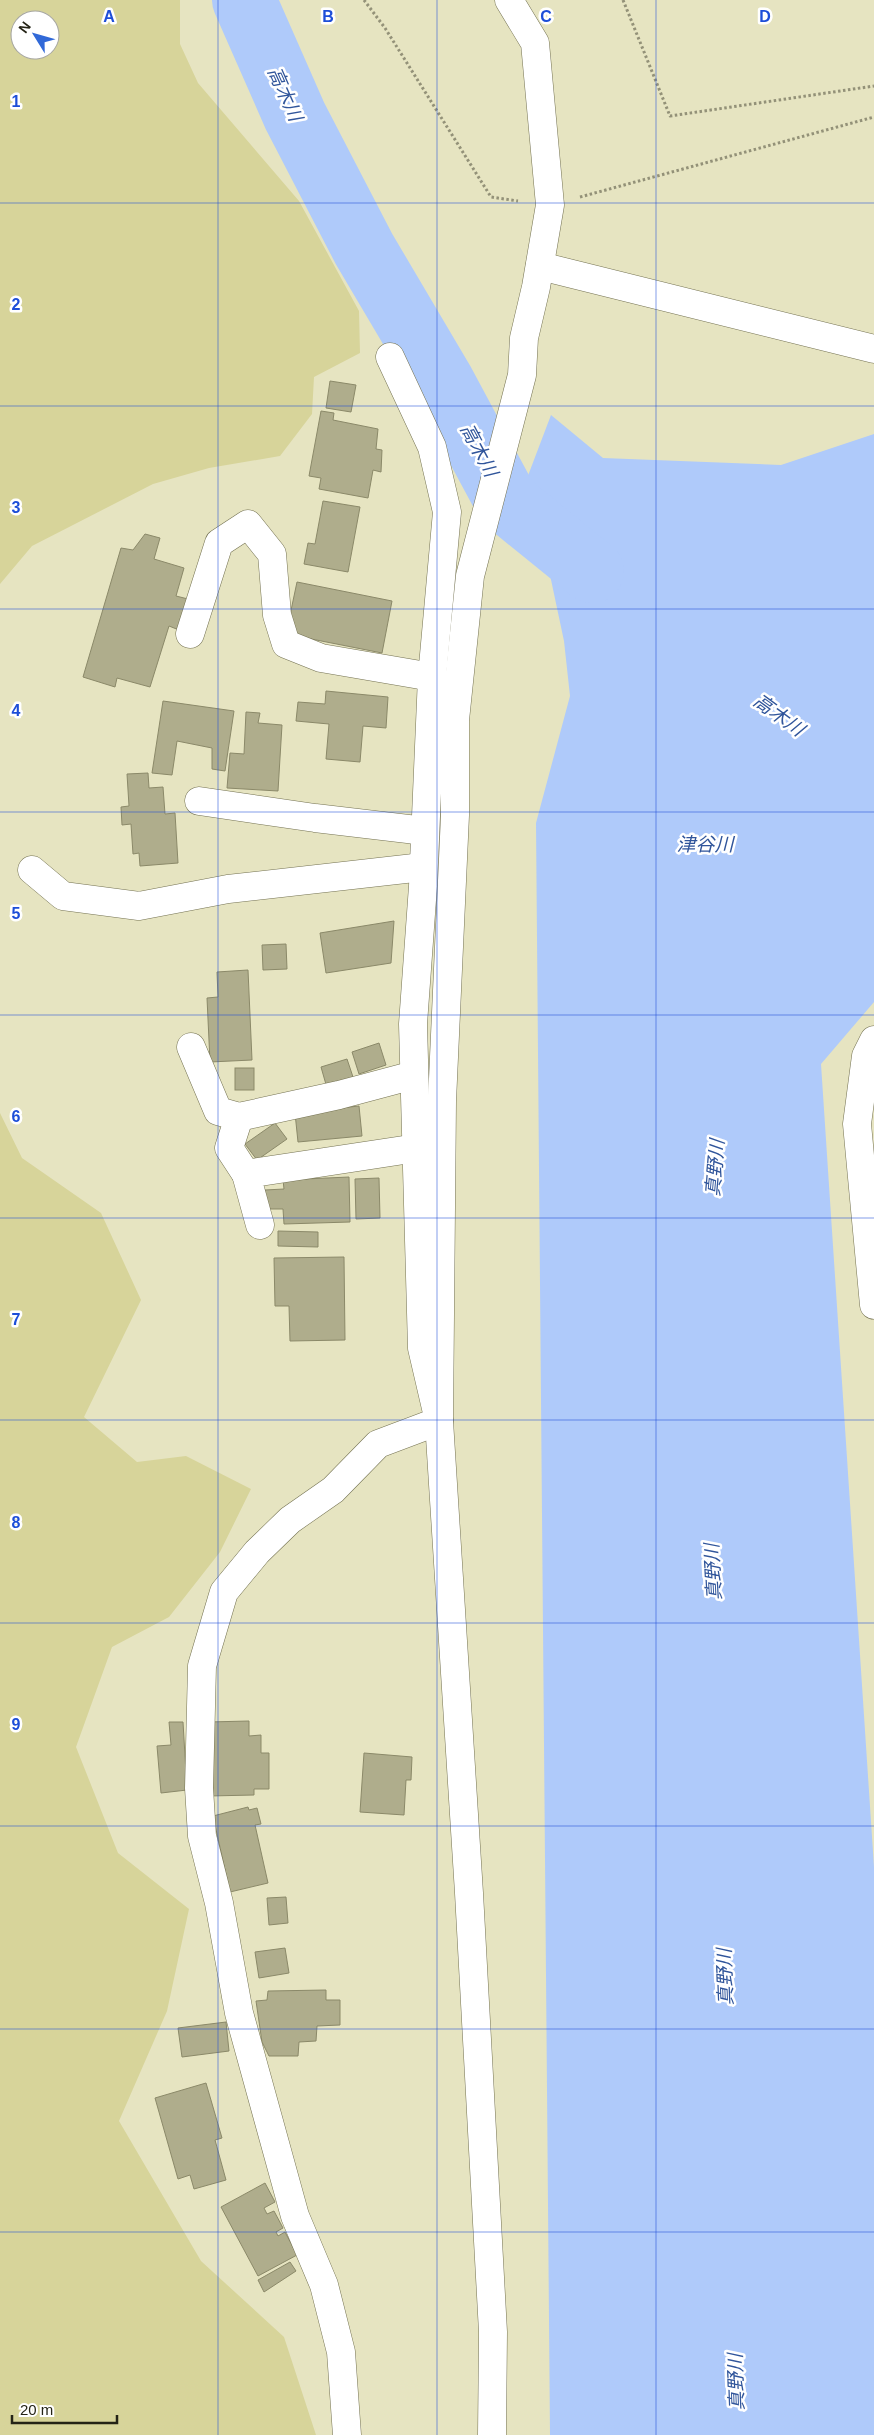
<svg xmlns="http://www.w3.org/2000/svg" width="874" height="2435" viewBox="0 0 874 2435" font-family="Helvetica,'Noto Sans JP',sans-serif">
	<rect width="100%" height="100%" fill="#e6e4c1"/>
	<g fill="#d7d49a" fill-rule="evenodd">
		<path d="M 0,0 L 180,0 L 180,44 L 198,83 L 299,201 L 359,311 L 360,353 L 314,377 L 312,414 L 280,456 L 209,468 L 153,484 L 32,546 L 0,584 ZM 20,20 L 50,20 L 50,50 L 20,50 Z"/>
		<path d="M 0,1113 L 22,1158 L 101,1213 L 141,1300 L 84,1417 L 137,1462 L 186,1456 L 251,1489 L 220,1552 L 169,1617 L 112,1647 L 76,1747 L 118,1853 L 189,1909 L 167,2011 L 119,2121 L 201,2261 L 284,2337 L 316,2435 L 0,2435 Z"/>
	</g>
	<path fill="#afcafa" d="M 551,415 L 603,458 L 781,465 L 874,434 L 874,1002 L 821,1064 L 874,1867 L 874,2435 L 550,2435 L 536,823 L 570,696 L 564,641 L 550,575 L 518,502 Z"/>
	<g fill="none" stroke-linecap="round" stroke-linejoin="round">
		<path stroke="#afcafa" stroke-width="64" d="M 244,0 L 295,116 L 364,249 L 442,381 L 507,502 L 592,571"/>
	</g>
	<g fill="#afad8c" stroke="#8b8969">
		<path d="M 330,381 L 356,385 L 351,412 L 326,408 Z"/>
		<path d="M 321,411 L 334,413 L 333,420 L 378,429 L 376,449 L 382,450 L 381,472 L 373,470 L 368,498 L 319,489 L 321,478 L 309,476 Z"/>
		<path d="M 323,501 L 360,507 L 348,572 L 304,564 L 308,543 L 315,544 Z"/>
		<path d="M 145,534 L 160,538 L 154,559 L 184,568 L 176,596 L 188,599 L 179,630 L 169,626 L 150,687 L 117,678 L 115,687 L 83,677 L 121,548 L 133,550 Z"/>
		<path d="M 297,582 L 392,601 L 382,653 L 286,634 Z"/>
		<path d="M 326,691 L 388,697 L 386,728 L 363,726 L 360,762 L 326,759 L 329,724 L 296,721 L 298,702 L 325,704 Z"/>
		<path d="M 163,701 L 234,711 L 225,771 L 212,769 L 212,748 L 177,741 L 172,775 L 152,773 Z"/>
		<path d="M 246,712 L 260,713 L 258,723 L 282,725 L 278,791 L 227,788 L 230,753 L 244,754 Z"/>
		<path d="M 148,773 L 149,788 L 163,787 L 165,814 L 175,813 L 178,863 L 140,866 L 139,853 L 133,854 L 131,824 L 122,825 L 121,807 L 129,806 L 127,774 Z"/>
		<path d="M 394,921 L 391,963 L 326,973 L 320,933 Z"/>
		<path d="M 286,944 L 287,969 L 263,970 L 262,945 Z"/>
		<path d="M 248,970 L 252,1060 L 210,1062 L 207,998 L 218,997 L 217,972 Z"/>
		<path d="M 379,1043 L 386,1065 L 359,1074 L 352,1052 Z"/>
		<path d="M 347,1059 L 354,1080 L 327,1088 L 321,1067 Z"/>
		<rect x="235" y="1068" width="19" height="22"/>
		<path d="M 359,1106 L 362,1136 L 298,1142 L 295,1113 Z"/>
		<path d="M 275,1123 L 287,1139 L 257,1160 L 245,1144 Z"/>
		<path d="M 349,1177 L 350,1222 L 284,1224 L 283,1209 L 266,1209 L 265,1190 L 284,1189 L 283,1180 Z"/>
		<path d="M 379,1178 L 380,1218 L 356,1219 L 355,1179 Z"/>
		<path d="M 278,1231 L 318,1232 L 318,1247 L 278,1246 Z"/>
		<path d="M 344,1257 L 345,1340 L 290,1341 L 289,1306 L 275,1306 L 274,1258 Z"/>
		<path d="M 249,1721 L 249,1736 L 261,1735 L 261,1753 L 269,1753 L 269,1789 L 254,1789 L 254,1795 L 209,1796 L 208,1722 Z"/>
		<path d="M 169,1722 L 183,1722 L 187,1790 L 161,1793 L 157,1746 L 171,1745 Z"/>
		<path d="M 364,1753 L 412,1757 L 411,1780 L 406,1780 L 404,1815 L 360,1812 Z"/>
		<path d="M 248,1807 L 249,1810 L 257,1808 L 261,1824 L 255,1825 L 268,1883 L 230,1892 L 213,1816 Z"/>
		<path d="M 286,1897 L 288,1923 L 269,1925 L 267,1898 Z"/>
		<path d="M 285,1948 L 289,1973 L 259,1978 L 255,1952 Z"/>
		<path d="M 326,1990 L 326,2000 L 340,2000 L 340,2025 L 317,2026 L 316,2041 L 299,2042 L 298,2056 L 269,2056 L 262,2042 L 256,2001 L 267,2000 L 268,1991 Z"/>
		<path d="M 226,2022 L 229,2051 L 182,2057 L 178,2028 Z"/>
		<path d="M 206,2083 L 222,2138 L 215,2140 L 226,2180 L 194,2189 L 190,2175 L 178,2179 L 155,2098 Z"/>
		<path d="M 265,2183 L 275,2202 L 264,2208 L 267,2214 L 274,2211 L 283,2228 L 276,2232 L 278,2236 L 285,2232 L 297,2255 L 258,2276 L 221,2207 Z"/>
		<path d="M 290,2262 L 296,2271 L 264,2292 L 258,2280 Z"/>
	</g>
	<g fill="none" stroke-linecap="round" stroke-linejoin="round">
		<defs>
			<g id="minor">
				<path d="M 540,266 L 874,349"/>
				<path d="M 190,634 L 219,543 L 248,524 L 272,554 L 277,615 L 286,644 L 321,658 L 432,677"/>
				<path d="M 199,801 L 315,818 L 425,831"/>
				<path d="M 32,870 L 63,896 L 139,906 L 228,889 L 423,867"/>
				<path d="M 874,1040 L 866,1056 L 857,1124 L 874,1305"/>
				<path d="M 191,1047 L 218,1111 L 239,1117 L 339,1095 L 414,1075"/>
				<path d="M 239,1117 L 229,1148 L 246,1174"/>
				<path d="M 260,1225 L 246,1174 L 417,1148"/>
				<path d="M 347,2435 L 341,2352 L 324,2285 L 295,2216 L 239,2013 L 219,1903 L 202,1836 L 199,1788 L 202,1666 L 224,1592 L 257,1552 L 290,1520 L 333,1490 L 378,1444 L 439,1421 L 422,1348 L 413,1024 L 423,886 L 432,677 L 447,512 L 432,447 L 390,357"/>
			</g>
			<path id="tertiary" d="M 492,2435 L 493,2332 L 469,1893 L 439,1421 L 442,1101 L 455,815 L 455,720 L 470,576 L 522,375 L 524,338 L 536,287 L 550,205 L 535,43 L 509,0"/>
		</defs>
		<use href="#minor" stroke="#747252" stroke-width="29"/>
		<use href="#tertiary" stroke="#747252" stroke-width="29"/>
		<g stroke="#939178" stroke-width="3" stroke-dasharray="2.5 2.5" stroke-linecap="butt">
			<path d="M 364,0 L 385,28 L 491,197 L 518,201"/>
			<path d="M 623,0 L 670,116 L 874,86"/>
			<path d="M 580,197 L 874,117"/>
		</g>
		<use href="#minor" stroke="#fff" stroke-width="28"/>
		<use href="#tertiary" stroke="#fff" stroke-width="28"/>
	</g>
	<path fill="none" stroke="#1d4ed8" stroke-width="1" stroke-opacity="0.55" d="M 218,0 L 218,2435M 437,0 L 437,2435M 656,0 L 656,2435M 0,203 L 874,203M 0,406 L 874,406M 0,609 L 874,609M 0,812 L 874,812M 0,1015 L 874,1015M 0,1218 L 874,1218M 0,1420 L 874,1420M 0,1623 L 874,1623M 0,1826 L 874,1826M 0,2029 L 874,2029M 0,2232 L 874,2232"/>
	<g text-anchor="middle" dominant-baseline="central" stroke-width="5" stroke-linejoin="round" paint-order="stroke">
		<g font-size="19" font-style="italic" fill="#30559b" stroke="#fff">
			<text transform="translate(285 94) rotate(66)">高木川</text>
			<text transform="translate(479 450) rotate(62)">高木川</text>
			<text transform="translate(779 715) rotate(36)">高木川</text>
			<text x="705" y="844">津谷川</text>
			<text transform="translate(715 1168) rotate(-85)">真野川</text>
			<text transform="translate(713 1572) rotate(-93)">真野川</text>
			<text transform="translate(725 1977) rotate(-92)">真野川</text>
			<text transform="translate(736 2382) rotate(-92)">真野川</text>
		</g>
	</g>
	<g font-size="16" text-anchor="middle" font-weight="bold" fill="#1d4ed8" stroke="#fff" stroke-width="5" stroke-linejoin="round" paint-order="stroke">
		<text x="109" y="22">A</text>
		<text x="328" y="22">B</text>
		<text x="546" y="22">C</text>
		<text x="765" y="22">D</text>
		<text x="16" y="107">1</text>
		<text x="16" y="310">2</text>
		<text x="16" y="513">3</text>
		<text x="16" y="716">4</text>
		<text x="16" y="919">5</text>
		<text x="16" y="1122">6</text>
		<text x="16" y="1325">7</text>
		<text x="16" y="1528">8</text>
		<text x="16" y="1730">9</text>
	</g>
	<g transform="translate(35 35) rotate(307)"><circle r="24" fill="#ffffff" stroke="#a7a7a2"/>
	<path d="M0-4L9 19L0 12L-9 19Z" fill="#3169d8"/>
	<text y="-8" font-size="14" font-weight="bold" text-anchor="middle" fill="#242316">N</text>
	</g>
	<path d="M12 2415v8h105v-8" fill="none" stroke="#242316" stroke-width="2.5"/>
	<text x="20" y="2415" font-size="15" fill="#242316" stroke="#ffffff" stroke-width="4" paint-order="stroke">20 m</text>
</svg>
